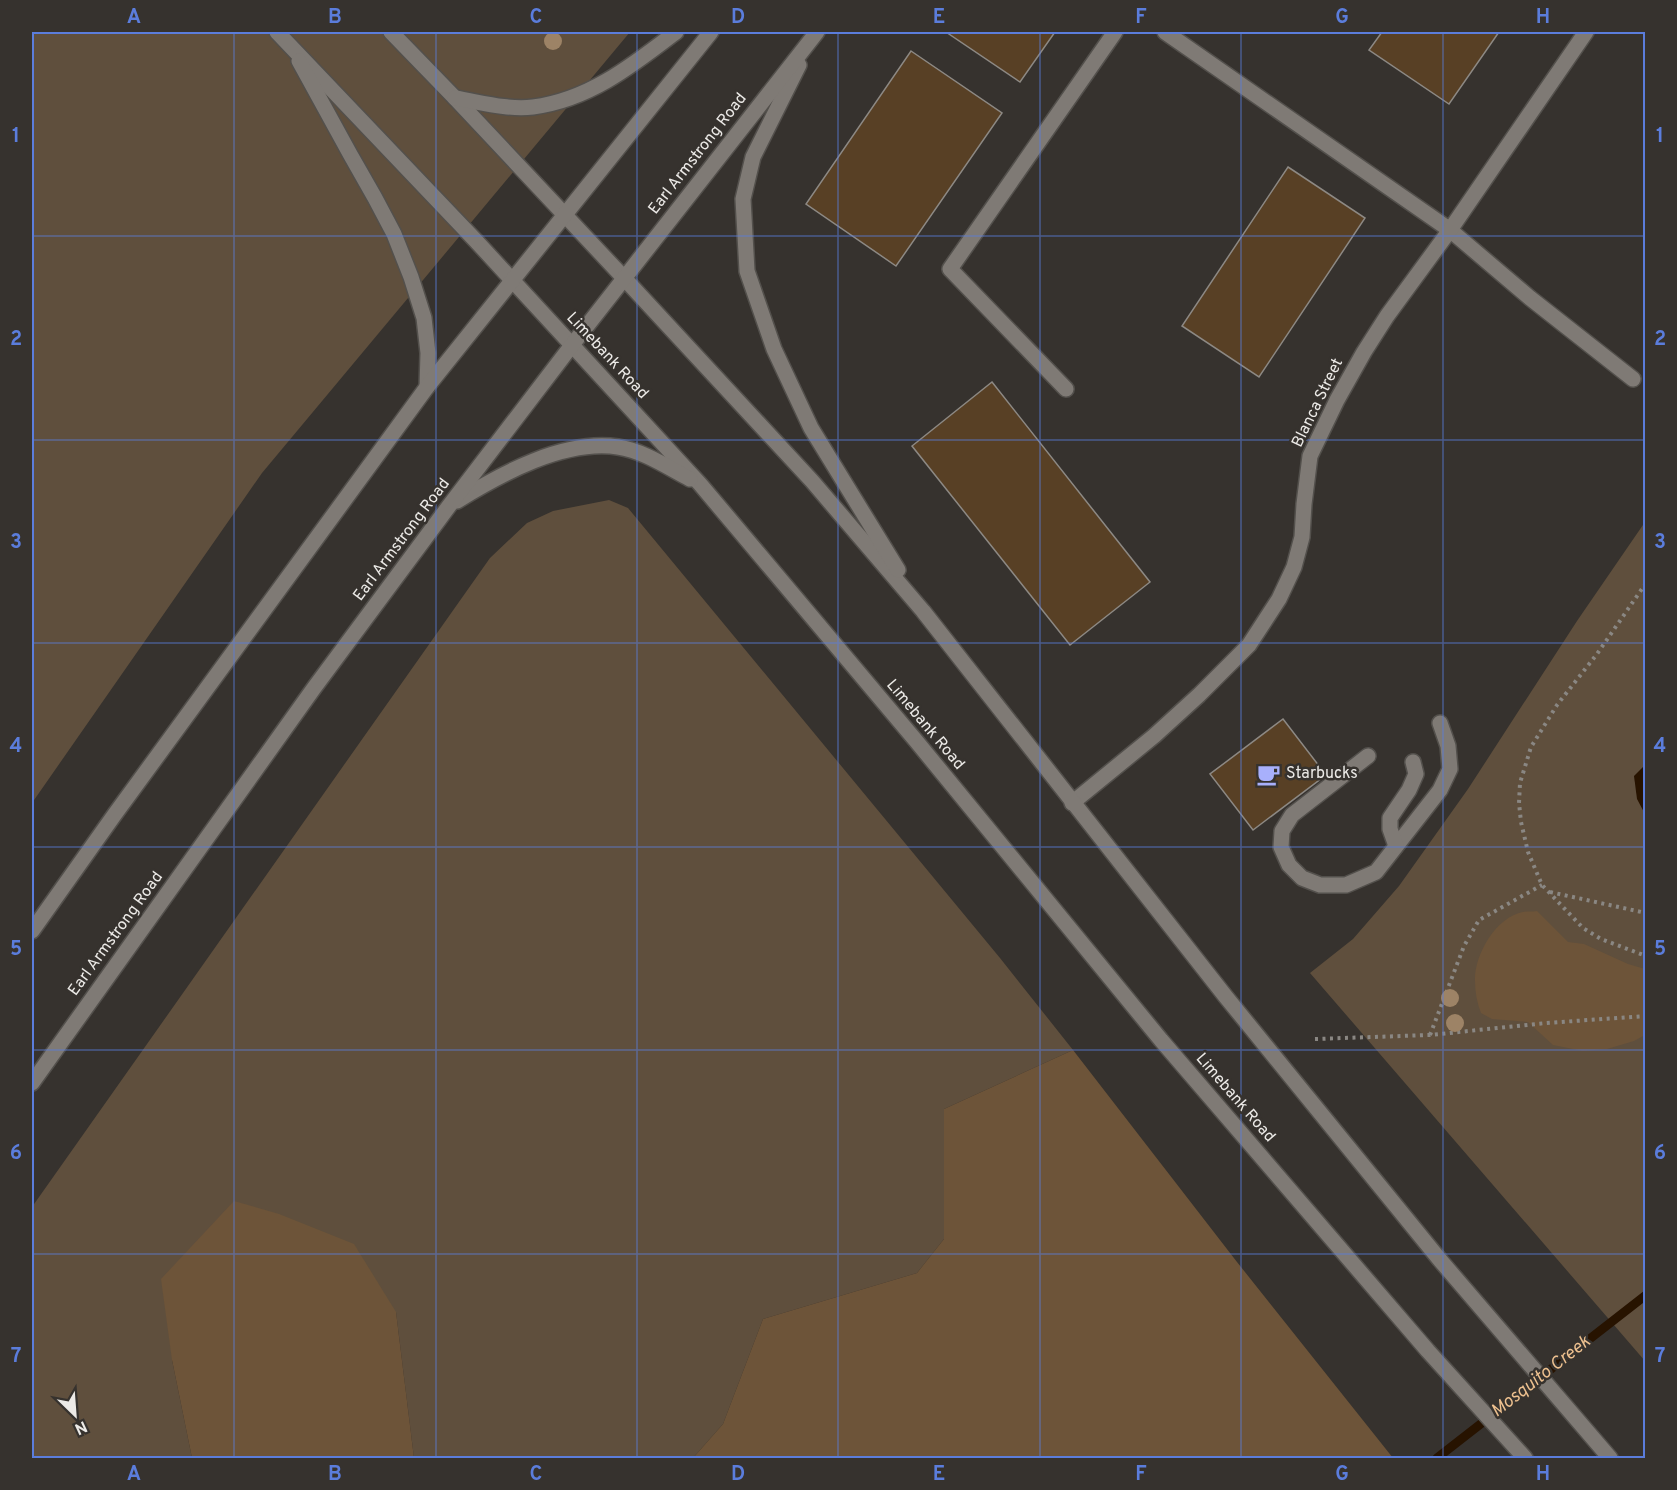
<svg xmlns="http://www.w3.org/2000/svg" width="1677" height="1490" viewBox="0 0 1677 1490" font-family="Overpass,sans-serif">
	<rect width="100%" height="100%" fill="#36322e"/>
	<g fill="#5f4f3d">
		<path d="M 32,32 L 630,32 L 262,473 L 32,803 Z"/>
		<path d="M 609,500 L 628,508 L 1000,958 L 1073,1050 L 944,1109 L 944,1239 L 917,1273 L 763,1319 L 723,1424 L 693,1458 L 414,1458 L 396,1312 L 172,1360 L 192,1458 L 32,1458 L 32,1207 L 490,558 L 527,523 L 553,511 Z"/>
		<path d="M 1645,522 L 1645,1361 L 1310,973 L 1353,939 L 1399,886 L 1468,789 L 1577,621 Z"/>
	</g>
	<g fill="#6d5439">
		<path d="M 1537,911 L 1568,942 L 1584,944 L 1628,964 L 1645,969 L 1645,1035 L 1634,1041 L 1607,1049 L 1583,1051 L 1553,1045 L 1528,1022 L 1492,1019 L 1481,1013 C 1477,1003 1475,992 1475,981 C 1474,955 1496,917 1523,912 C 1528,911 1533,912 1537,911 Z"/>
		<path d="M 1073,1050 L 1237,1262 L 1393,1458 L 693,1458 L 723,1424 L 763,1319 L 917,1273 L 944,1239 L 944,1109 Z"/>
		<path d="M 234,1201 L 279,1214 L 354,1244 L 396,1312 L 414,1458 L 192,1458 L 172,1360 L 161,1279 Z"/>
	</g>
	<path fill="#271300" d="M 1645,765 L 1645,814 L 1637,799 L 1634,776 Z"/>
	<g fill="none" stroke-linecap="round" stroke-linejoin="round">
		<path stroke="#271300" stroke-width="9" d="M 1437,1458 L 1646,1295"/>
	</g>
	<g fill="#584025" stroke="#8d8984" stroke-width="1.5">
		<path d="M 946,32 L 1055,32 L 1020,82 Z"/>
		<path d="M 1382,32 L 1499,32 L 1449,104 L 1369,50 Z"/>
		<path d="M 911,51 L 1002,113 L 896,266 L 806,204 Z"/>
		<path d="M 1288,167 L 1365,218 L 1259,377 L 1182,326 Z"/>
		<path d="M 992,382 L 1150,582 L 1070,645 L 912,446 Z"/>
		<path d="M 1283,719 L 1326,775 L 1253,830 L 1210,774 Z"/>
	</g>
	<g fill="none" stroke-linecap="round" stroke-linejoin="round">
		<defs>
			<g id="service">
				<path d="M 1165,32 L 1450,230 L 1530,298 L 1633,379"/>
				<path d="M 1066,389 L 950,269 L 1115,32"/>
				<path d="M 1368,756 L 1292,815 L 1282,831 L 1281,847 L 1289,865 L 1302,878 L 1320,885 L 1346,885 L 1376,872 L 1440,790 L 1450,769 L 1448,746 L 1440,723"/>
				<path d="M 1072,803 L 1154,736 L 1199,695 L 1249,645 L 1279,599 L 1294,567 L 1302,537 L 1304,504 L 1310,456 L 1337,400 L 1364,352 L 1387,316 L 1450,230 L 1586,32"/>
				<path d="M 1396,846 L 1390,829 L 1390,818 L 1409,790 L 1416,774 L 1413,762"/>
			</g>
			<g id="secondary">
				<path d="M 277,32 L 477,242 L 700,484 L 917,742 L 1161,1040 L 1428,1351 L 1525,1458"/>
				<path d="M 391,32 L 455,98 L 624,278 L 812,481 L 923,611 L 1226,997 L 1440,1260 L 1610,1458"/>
				<path d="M 299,61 L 350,154 L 375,198 L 394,234 L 411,277 L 424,318 L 428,353 L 427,387"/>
				<path d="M 799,65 L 753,157 L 743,199 L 747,271 L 774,349 L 811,428 L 898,570"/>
				<path d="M 455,98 C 480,102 507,110 533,107 C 589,100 633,65 676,32"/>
				<path d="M 457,501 C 501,474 564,439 618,447 C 644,451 667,467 690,479"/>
				<path d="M 32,931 L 115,814 L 427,387 L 711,32"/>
				<path d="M 32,1083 L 314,688 L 449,506 L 572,345 L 817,32"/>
			</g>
		</defs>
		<use href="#service" stroke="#53504c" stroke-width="18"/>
		<use href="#secondary" stroke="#53504c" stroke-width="18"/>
		<g stroke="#8a8783" stroke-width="4" stroke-dasharray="3 4.5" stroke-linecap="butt">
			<path d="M 1646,583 L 1597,654 L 1557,705 L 1531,747 L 1520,783 L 1519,803 L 1521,822 L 1528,852 L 1542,885 L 1583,928 L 1601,939 L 1646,956"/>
			<path d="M 1550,892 L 1646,913"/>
			<path d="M 1430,1035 L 1464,946 L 1479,920 L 1542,885"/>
			<path d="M 1315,1039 L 1430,1035 L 1546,1023 L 1646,1016"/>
		</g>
		<use href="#service" stroke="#7f7a75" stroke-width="15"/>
		<use href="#secondary" stroke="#7f7a75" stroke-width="15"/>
	</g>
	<g fill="#9d8366">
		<circle cx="553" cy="41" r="9"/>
		<circle cx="1450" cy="998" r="9"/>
		<circle cx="1455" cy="1023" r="9"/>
	</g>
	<path fill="none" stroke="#5b7ddc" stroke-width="1.5" stroke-opacity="0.55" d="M 234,32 L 234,1458M 436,32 L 436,1458M 637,32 L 637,1458M 838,32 L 838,1458M 1040,32 L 1040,1458M 1241,32 L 1241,1458M 1443,32 L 1443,1458M 32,236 L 1646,236M 32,440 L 1646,440M 32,643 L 1646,643M 32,847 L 1646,847M 32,1050 L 1646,1050M 32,1254 L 1646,1254"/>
	<defs>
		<symbol id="cafe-bare" viewBox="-9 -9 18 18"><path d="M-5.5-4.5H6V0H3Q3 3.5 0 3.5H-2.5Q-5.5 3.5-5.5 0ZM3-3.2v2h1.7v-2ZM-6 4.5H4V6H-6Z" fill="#a8b0fc" stroke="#36322e" stroke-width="2.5" paint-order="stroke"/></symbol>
	</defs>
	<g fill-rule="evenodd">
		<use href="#cafe-bare" x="1252" y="758" width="33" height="33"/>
	</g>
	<g text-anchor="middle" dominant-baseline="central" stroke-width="5" stroke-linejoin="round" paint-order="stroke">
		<g font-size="16" fill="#eceae7" stroke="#36322e">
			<text transform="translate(698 154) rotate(-52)">Earl Armstrong Road</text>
			<text transform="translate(607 356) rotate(47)">Limebank Road</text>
			<text transform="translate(1318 403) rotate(-64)">Blanca Street</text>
			<text transform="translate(402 540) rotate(-53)">Earl Armstrong Road</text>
			<text transform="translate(925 725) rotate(50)">Limebank Road</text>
			<text transform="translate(116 934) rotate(-54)">Earl Armstrong Road</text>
			<text transform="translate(1235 1098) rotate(49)">Limebank Road</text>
		</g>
		<g font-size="16" fill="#eceae7" stroke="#36322e" text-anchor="start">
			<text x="1286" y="774">Starbucks</text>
		</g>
		<g font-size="18" font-style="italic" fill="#edc08f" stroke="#36322e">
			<text transform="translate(1541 1377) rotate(-38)">Mosquito Creek</text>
		</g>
	</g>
	<rect width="1677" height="1490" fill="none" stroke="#36322e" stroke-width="66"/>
	<g transform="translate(75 1415) rotate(155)" stroke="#36322e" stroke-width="4.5" paint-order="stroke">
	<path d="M0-4.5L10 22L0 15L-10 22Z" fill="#eceae7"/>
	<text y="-9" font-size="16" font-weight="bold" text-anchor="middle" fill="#eceae7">N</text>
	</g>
	<rect x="33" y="33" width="1611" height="1424" fill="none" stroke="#5b7ddc" stroke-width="2"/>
	<g font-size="20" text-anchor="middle" font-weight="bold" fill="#5b7ddc">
		<text x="134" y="23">A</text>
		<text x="335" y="23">B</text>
		<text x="536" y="23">C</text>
		<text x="738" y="23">D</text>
		<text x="939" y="23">E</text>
		<text x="1141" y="23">F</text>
		<text x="1342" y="23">G</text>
		<text x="1543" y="23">H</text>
		<text x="16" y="142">1</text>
		<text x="1660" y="142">1</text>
		<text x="16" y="345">2</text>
		<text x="1660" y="345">2</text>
		<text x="16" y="548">3</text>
		<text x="1660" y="548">3</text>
		<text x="16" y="752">4</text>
		<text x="1660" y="752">4</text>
		<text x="16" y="955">5</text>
		<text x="1660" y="955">5</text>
		<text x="16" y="1159">6</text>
		<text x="1660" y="1159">6</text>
		<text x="16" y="1362">7</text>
		<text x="1660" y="1362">7</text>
		<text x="134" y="1480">A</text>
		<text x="335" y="1480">B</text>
		<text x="536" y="1480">C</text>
		<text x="738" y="1480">D</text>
		<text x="939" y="1480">E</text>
		<text x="1141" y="1480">F</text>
		<text x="1342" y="1480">G</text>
		<text x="1543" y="1480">H</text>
	</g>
</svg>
